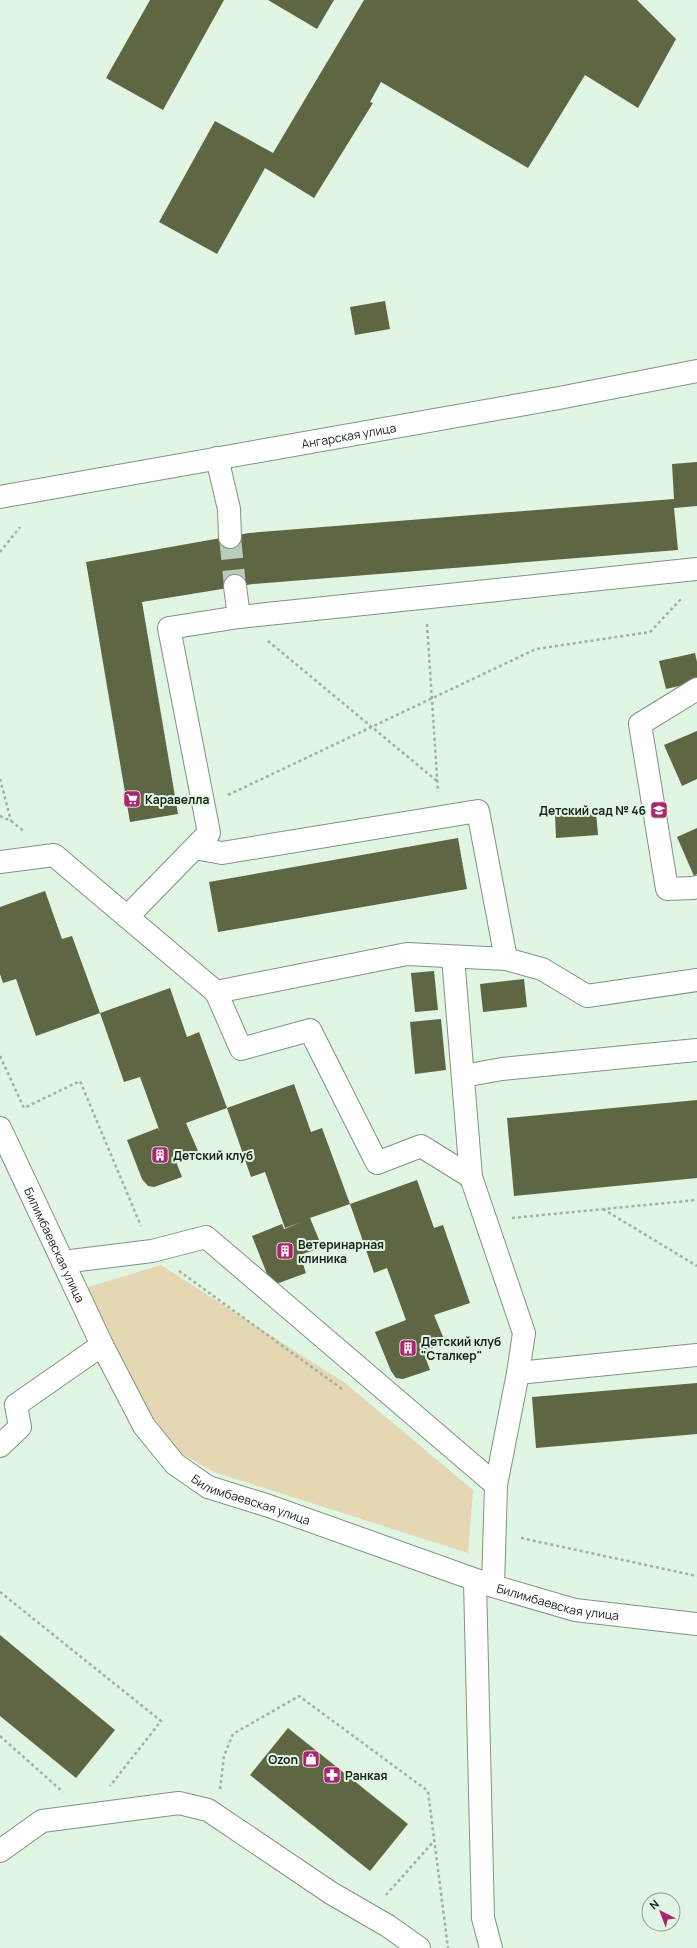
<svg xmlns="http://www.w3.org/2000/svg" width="697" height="1948" viewBox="0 0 697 1948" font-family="Manrope,sans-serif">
	<rect width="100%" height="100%" fill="#e1f5e3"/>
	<path fill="#e5d6b4" d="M 161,1265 L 345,1383 L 473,1490 L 468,1553 L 214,1472 L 184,1455 L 156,1430 L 85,1288 Z"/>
	<g fill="#5f6644">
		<path d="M 150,0 L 224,0 L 163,110 L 106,78 Z"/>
		<path d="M 268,0 L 334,0 L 317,29 Z"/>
		<path d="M 364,0 L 637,0 L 676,39 L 638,108 L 585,75 L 528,168 L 381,82 L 370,102 L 373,103 L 314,198 L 265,168 L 217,254 L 159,222 L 215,121 L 273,153 Z"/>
		<path d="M 385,301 L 390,329 L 355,335 L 350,307 Z"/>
		<path d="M 697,462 L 697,506 L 674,508 L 678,550 L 253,584 L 142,602 L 178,814 L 130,822 L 86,562 L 249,533 L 674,499 L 672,464 Z"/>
		<path d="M 695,653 L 697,662 L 697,682 L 666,689 L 659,661 Z"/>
		<path d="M 697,731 L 697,779 L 682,786 L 664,745 Z"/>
		<path d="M 596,812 L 598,835 L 556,838 L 555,815 Z"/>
		<path d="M 697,828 L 697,874 L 694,876 L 677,837 Z"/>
		<path d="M 458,838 L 467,889 L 218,932 L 209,882 Z"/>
		<path d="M 45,891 L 62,939 L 72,936 L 100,1013 L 36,1036 L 16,979 L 3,983 L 0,974 L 0,907 Z"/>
		<path d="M 434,971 L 438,1010 L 415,1012 L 411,973 Z"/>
		<path d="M 524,979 L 527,1007 L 483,1012 L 480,984 Z"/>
		<path d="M 170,988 L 187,1037 L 199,1032 L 227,1108 L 186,1123 L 198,1151 L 175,1159 L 182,1177 L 154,1187 L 148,1186 L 142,1179 L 127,1140 L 158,1128 L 160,1132 L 140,1077 L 124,1082 L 100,1013 Z"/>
		<path d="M 441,1019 L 446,1070 L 415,1074 L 410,1022 Z"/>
		<path d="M 294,1084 L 311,1132 L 322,1128 L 350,1204 L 310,1218 L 322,1247 L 300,1255 L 306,1273 L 279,1283 L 273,1281 L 267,1274 L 252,1236 L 282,1224 L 284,1229 L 302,1222 L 285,1228 L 265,1172 L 251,1177 L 227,1108 Z"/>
		<path d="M 697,1100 L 697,1178 L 514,1196 L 507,1118 Z"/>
		<path d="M 417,1180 L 434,1228 L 443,1225 L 470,1303 L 434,1315 L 446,1344 L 423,1351 L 430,1370 L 403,1379 L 396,1378 L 391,1371 L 375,1332 L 406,1320 L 387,1268 L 374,1273 L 350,1204 Z"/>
		<path d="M 697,1383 L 697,1434 L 536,1448 L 532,1397 Z"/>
		<path d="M 0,1635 L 115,1730 L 76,1778 L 0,1716 Z"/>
		<path d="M 288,1728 L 408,1824 L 370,1871 L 250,1775 Z"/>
	</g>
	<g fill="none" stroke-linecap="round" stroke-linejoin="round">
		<path stroke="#b9cbbb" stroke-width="22" stroke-dasharray="22 11" stroke-linecap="butt" d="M 230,537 L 235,586"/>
		<defs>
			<g id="minor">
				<path d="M 217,458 L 229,509 L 230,537"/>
				<path id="s1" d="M 0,497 L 559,398 L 697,371"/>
				<path d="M 235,586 L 239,617 L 697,569"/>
				<path d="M 697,689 L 640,724 L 667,889 L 693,888 L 697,887"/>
				<path d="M 195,848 L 222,853 L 478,811 L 506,959"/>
				<path d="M 0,862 L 54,855 L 216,992 L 407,954 L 506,959 L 542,969 L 587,996 L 697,980"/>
				<path d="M 127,917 L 209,833 L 169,628 L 239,617"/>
				<path d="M 453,957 L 471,1177 L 524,1333 L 518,1373 L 496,1485 L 493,1586"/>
				<path d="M 216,992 L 241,1049 L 310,1030 L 377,1163 L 421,1146 L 471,1177"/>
				<path d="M 463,1076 L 502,1069 L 697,1050"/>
				<path d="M 63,1262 L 152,1251 L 206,1237 L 496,1485"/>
				<path d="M 518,1373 L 697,1355"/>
				<path d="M 16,1405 L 102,1345"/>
				<path d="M 0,1446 L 20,1427 L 16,1405"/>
				<path d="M 475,1581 L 483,1918 L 491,1948"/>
				<path d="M 0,1851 L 42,1821 L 179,1803 L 208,1810 L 331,1893 L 388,1926 L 419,1948"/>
			</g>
			<g id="major">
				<path id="s2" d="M 0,1128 L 102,1345 L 144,1426 L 175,1464 L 208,1487 L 269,1506 L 493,1586 L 575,1610 L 697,1624"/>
			</g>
		</defs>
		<use href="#minor" stroke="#809383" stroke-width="24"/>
		<use href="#major" stroke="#809383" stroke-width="24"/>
		<g stroke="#a0b0a2" stroke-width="2.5" stroke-dasharray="3 3" stroke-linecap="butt">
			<path d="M 0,552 L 20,527"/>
			<path d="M 427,624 L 438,792"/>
			<path d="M 268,641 L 437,781"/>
			<path d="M 0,779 L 11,821"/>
			<path d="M 228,795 L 536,649 L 650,632 L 682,598"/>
			<path d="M 0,816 L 11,821 L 25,832"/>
			<path d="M 0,1056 L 24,1108 L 80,1081 L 141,1226"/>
			<path d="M 603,1209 L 697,1266"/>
			<path d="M 512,1218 L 697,1200"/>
			<path d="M 179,1271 L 342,1389"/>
			<path d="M 521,1538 L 697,1576"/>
			<path d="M 0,1592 L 161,1721 L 110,1786"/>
			<path d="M 0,1736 L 63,1792"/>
			<path d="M 220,1789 L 224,1756 L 233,1734 L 299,1696 L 428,1791 L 448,1948"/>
			<path d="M 386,1895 L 434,1841"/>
		</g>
		<use href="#minor" stroke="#fff" stroke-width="22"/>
		<use href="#major" stroke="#fff" stroke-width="22"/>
	</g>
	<defs>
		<symbol id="supermarket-square" viewBox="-11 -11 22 22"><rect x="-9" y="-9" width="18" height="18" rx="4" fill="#ab256d" stroke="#e1f5e3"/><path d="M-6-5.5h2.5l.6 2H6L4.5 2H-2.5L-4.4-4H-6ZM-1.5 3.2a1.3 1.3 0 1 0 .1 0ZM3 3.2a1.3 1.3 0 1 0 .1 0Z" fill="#fff"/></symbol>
		<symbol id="school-square" viewBox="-11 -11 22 22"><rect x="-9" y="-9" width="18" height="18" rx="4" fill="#ab256d" stroke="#e1f5e3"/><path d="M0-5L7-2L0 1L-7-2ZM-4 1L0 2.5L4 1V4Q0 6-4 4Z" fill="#fff"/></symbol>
		<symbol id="building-square" viewBox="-11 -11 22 22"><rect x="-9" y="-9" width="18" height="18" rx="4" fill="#ab256d" stroke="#e1f5e3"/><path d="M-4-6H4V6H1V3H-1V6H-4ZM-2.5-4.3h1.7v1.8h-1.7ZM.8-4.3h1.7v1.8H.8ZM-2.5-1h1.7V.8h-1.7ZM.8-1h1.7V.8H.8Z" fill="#fff"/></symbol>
		<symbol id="shop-square" viewBox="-11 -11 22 22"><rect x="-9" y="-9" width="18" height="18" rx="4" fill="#ab256d" stroke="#e1f5e3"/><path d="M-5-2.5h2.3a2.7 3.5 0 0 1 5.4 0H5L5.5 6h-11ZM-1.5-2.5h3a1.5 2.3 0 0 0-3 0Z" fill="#fff"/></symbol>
		<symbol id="pharmacy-square" viewBox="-11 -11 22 22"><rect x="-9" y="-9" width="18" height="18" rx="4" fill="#ab256d" stroke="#e1f5e3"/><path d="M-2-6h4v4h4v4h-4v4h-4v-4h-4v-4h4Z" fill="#fff"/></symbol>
	</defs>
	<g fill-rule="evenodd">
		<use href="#supermarket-square" x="122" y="789" width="20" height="20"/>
		<use href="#school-square" x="649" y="800" width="20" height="20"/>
		<use href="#building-square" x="150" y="1145" width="20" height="20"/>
		<use href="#building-square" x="275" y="1241" width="20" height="20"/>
		<use href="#building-square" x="398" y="1338" width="20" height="20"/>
		<use href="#shop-square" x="301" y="1749" width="20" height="20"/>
		<use href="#pharmacy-square" x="322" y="1765" width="20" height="20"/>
	</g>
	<g text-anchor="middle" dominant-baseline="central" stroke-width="4" stroke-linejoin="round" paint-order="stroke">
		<g font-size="12" fill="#19211a" stroke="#e1f5e3">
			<text stroke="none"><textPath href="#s1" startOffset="354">Ангарская улица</textPath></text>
			<text stroke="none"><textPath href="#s2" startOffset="129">Билимбаевская улица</textPath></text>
			<text stroke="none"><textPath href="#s2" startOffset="465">Билимбаевская улица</textPath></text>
			<text stroke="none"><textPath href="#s2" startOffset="789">Билимбаевская улица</textPath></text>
		</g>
		<g font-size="12" font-weight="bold" fill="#19211a" stroke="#e1f5e3" text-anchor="start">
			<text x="145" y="799">Каравелла</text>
			<text x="646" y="810" text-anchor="end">Детский сад № 46</text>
			<text x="173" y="1155">Детский клуб</text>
			<text x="298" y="1244">Ветеринарная<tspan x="298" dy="14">клиника</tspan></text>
			<text x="421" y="1341">Детский клуб<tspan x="421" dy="14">"Сталкер"</tspan></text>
			<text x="298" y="1759" text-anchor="end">Ozon</text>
			<text x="345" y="1775">Ранкая</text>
		</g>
	</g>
	<g transform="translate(661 1912) rotate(318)"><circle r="19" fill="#e1f5e3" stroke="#91a093"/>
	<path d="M0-3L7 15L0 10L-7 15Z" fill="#ab256d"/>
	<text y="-6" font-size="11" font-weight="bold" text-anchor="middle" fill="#19211a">N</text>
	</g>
</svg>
